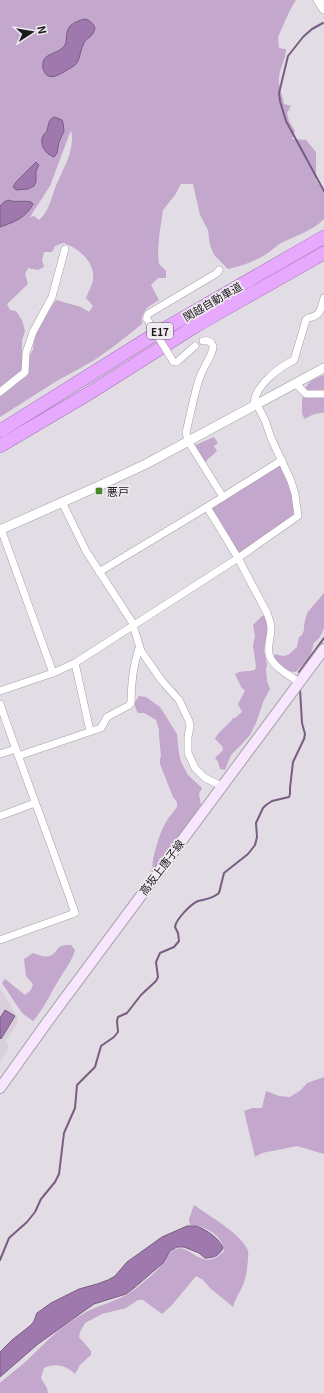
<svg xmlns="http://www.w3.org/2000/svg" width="324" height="1393" viewBox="0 0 324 1393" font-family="Georgia,'Noto Sans JP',serif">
	<rect width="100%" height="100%" fill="#e2dde4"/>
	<path fill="#d9cfdc" d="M 0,988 L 16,1015 L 18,1022 L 6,1041 L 9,1048 L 0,1062 Z"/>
	<g fill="#c3a7cd" fill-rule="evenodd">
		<path d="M 0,0 L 296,0 L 290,10 L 278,37 L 279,48 L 286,49 C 286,59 280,67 279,78 C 278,86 283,95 284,104 L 291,106 L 287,113 L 289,121 L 295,131 L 292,139 L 306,140 L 316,152 L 316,180 L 324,192 L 324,219 C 312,232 293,236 278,245 C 275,247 272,250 268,253 C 256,261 242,266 228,269 L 214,255 L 210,245 L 208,230 L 200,215 L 193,184 L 181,184 L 175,195 L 163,210 L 159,237 L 158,254 L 159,264 L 166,271 L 166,278 L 158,278 L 151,285 L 159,300 C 148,307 141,310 142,324 L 113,347 L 93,361 L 55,382 L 0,417 L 0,394 L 27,376 L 27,360 L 33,350 L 35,330 L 56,300 L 81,307 L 89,312 L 93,306 L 86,298 C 88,292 92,286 93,280 C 96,262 77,247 63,243 L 55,246 L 52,252 L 44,252 L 42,260 L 44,267 L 38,270 L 28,268 L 25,274 L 28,284 L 7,304 L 10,310 L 16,311 L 22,320 L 25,331 L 22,340 L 22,353 L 24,359 L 22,370 L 0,390 ZM 71,130 C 76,152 61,171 54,191 C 50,203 48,212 39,220 L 34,216 L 30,217 L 50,186 Z"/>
		<path d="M 324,375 L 324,413 C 316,413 311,415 305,419 C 301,414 302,410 302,404 C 303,387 307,381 324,375 Z"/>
		<path d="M 214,437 L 218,443 L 214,446 L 217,451 L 204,463 L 193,446 Z"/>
		<path d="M 280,465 L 291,490 L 294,512 L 292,516 L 238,554 L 211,509 L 212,506 Z"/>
		<path d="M 324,593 L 324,628 L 320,637 L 313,644 C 314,653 303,665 296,672 C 287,673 279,665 274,657 L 275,654 L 283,656 L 288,655 L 297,647 L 299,637 L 302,635 L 304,630 L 304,625 L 307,613 Z"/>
		<path d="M 262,616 L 265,616 L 268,628 L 264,650 L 267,665 L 266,669 L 267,681 L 270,689 L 263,702 L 262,706 L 256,723 L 250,735 L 242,744 L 231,755 L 225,770 L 220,769 L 218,762 L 215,758 L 223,750 L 222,746 L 215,739 C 217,732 229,725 233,718 L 235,718 L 242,712 L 238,704 L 245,691 L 241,687 L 235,674 C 242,670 248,672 255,670 L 256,666 L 253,646 L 255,636 L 253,625 Z"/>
		<path d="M 139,696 L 146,697 L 160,707 L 177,734 L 179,753 L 181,762 L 188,775 L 202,788 L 199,794 L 201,805 L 159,866 L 153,870 C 150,863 161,829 166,822 C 169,816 174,812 177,807 L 177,802 L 173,797 L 160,764 L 160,759 L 161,756 L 159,736 L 159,730 L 156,720 L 144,713 L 138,713 L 135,707 L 135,702 Z"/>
		<path d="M 65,945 L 71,945 L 75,950 C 72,961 66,968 60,978 C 51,992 44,1009 33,1021 L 22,1013 L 2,983 L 5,979 L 25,995 L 31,990 L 33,984 L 26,976 L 24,959 L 33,953 C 45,957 51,960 59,947 Z"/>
		<path d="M 324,1077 L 324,1154 L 297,1146 L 262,1153 L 255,1157 L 244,1111 L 252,1108 L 262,1108 L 266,1091 L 279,1096 L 290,1097 L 301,1090 L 307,1083 Z"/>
		<path d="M 194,1205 C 208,1215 243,1235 248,1251 C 249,1255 247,1270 246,1275 C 244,1287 236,1296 233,1307 L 210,1288 L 203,1280 L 196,1276 L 172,1305 L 162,1314 L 143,1300 L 138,1300 L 126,1308 L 102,1314 L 85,1323 L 80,1332 L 79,1337 L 91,1351 L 91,1355 L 80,1365 L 75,1374 C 66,1365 55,1363 44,1368 L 41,1378 L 47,1388 L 48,1393 L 0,1393 L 0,1383 L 2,1381 C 9,1375 16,1370 23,1364 C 30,1358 36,1351 43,1345 C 54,1333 68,1323 81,1315 C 98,1304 118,1302 134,1290 C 142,1283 152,1276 159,1268 C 164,1263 167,1255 172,1251 C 189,1238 201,1276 224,1251 C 223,1235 204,1225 190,1225 L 189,1219 Z"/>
	</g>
	<g fill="#9f78ad" stroke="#785c82">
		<path d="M 85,19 C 91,21 93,23 95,28 C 92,40 86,36 83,45 C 80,51 80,61 75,65 C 73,67 70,68 67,70 C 61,74 48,82 44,71 C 42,68 43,65 43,62 C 46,52 60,54 65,45 C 67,41 66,37 67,33 C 68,24 77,21 85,19 Z"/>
		<path d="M 55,117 L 62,120 L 63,123 L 64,131 L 59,142 L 57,153 L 54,157 C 45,154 39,144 43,136 C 46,130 45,136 47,130 C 49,124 48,119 55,117 Z"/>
		<path d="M 36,162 L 39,165 L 36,171 L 36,182 L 34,186 L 28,189 L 16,190 L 13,187 L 16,182 Z"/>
		<path d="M 8,200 C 16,203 24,200 31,202 L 33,204 C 26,218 14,222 0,227 L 0,206 L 4,202 Z"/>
		<path d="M 5,1010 L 15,1016 L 1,1039 L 0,1038 L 0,1018 Z"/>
		<path d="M 187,1226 C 190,1226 193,1226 196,1226 C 206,1229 220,1239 223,1248 C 219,1256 213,1258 205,1258 L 199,1253 L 184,1247 L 177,1247 L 170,1251 L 163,1263 L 134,1288 L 126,1294 L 94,1304 L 77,1316 L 38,1344 L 0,1377 L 0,1352 L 12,1340 L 31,1325 L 34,1321 L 37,1313 L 51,1303 L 79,1289 L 97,1284 L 108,1280 L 115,1276 L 127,1262 L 162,1237 Z"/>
	</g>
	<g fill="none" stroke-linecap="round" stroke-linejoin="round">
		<g stroke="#785c82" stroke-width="2">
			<path d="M 323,23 L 312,29 L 303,37 L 288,56 L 279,93 L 280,101 L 286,121 L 324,191"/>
			<path d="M 299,672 L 324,638"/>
			<path d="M 0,1260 L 9,1238 L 27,1222 L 35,1212 L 41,1199 L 55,1182 L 59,1174 L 64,1133 L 75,1108 L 77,1085 L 95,1067 L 101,1046 L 114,1037 L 118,1032 L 117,1021 L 118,1017 L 127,1013 L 141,995 L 156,981 L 158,977 L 156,962 L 160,953 L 174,947 L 179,941 L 178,933 L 175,927 C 176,919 191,904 198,901 C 206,899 212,899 219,893 L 224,873 L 248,854 L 255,845 L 257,837 L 256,823 L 263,808 L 266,805 L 272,801 L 289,797 L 290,794 L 290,788 L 293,762 L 304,739 L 305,734 L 302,723 L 300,689"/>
		</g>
		<defs>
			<g id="minor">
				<path d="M 147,319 L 147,316 L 148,314 L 217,273 L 219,270"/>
				<path d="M 203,341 C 207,340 211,341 213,346 C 214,352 204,367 201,374 C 194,392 191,413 186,432 L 188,441 L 223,497"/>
				<path d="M 173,361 L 176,362 L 178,361 L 195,346"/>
				<path d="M 296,384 L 306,394 L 324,394"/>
				<path d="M 0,392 L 25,372 L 26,353 L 33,332 L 52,297 L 65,249"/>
				<path d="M 254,406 C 253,387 278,368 294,360 L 306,320 L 308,318 C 320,316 321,310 324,298"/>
				<path d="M 62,502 L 86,551 L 132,622 L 141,651 L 162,681 L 179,700 L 189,721 L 190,726 L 188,737 L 188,753 L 195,768 L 205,778 L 222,786"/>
				<path d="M 207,507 L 238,558 L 267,613 C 269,618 271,623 271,629 C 271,638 266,648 270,657 C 275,668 290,676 299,682"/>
				<path d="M 1,529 L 53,673"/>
				<path d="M 99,572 L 207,507 L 282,460"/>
				<path d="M 75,663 L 90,731"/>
				<path d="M 0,691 L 53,673 L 75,663 L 238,558 L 298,516 L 295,494 L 291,481 L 271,438 L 265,420 L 257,405"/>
				<path d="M 0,704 C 24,774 51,843 75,913 L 0,940"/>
				<path d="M 0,754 L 16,749"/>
				<path d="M 18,756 L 101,728 L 107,717 L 128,706 L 131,703 C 131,684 133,666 139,648"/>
				<path d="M 0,816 L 35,803"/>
			</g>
			<g id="tertiary">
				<path d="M 318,0 L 324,9"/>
				<path d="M 0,530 L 103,484 L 146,464 L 324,368"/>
			</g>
			<path id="secondary" d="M 0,1088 L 48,1021 L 324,649"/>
			<g id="motorway">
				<path d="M 0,431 L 152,336 L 324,237"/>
				<path d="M 0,446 L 88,394 L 197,325 L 324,253"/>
			</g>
		</defs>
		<use href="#minor" stroke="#a5a0a7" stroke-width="8"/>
		<use href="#tertiary" stroke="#a5a0a7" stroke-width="10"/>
		<use href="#secondary" stroke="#a5a0a7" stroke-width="12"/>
		<use href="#motorway" stroke="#a077af" stroke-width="14"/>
		<use href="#minor" stroke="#fff" stroke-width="7"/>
		<use href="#tertiary" stroke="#fff" stroke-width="9"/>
		<use href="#secondary" stroke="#f8e5fe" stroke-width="10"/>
		<use href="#motorway" stroke="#e7a9fd" stroke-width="13"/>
		<defs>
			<path id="minor-bridge" d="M 147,319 L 173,361"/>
		</defs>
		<use href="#minor-bridge" stroke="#a5a0a7" stroke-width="8" stroke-linecap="butt"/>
		<use href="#minor-bridge" stroke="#fff" stroke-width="7"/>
	</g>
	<rect fill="#478626" stroke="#f0eaf1" stroke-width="1.5" x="95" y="487" width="8" height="8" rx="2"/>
	<g text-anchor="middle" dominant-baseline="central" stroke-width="3.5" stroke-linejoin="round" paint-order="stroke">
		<rect fill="#f0eaf1" stroke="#5c585d" stroke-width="1" x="147" y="323" width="26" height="16" rx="3"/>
		<g font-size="10" font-weight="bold" fill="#1c1a1d">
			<text x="160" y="331">E17</text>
		</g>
		<g font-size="11" fill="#1c1a1d" stroke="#f0eaf1">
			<text transform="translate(212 301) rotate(-30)">関越自動車道</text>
			<text transform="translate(161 867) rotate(-53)">高坂上唐子線</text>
		</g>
		<g font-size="11" fill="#1c1a1d" stroke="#f0eaf1" text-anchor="start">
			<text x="107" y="491">悪戸</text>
		</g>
	</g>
	<g transform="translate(32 32) rotate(78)" stroke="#f0eaf1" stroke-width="3" paint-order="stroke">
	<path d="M0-3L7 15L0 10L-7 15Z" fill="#1c1a1d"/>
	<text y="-6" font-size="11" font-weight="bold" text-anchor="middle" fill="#1c1a1d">N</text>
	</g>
</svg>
